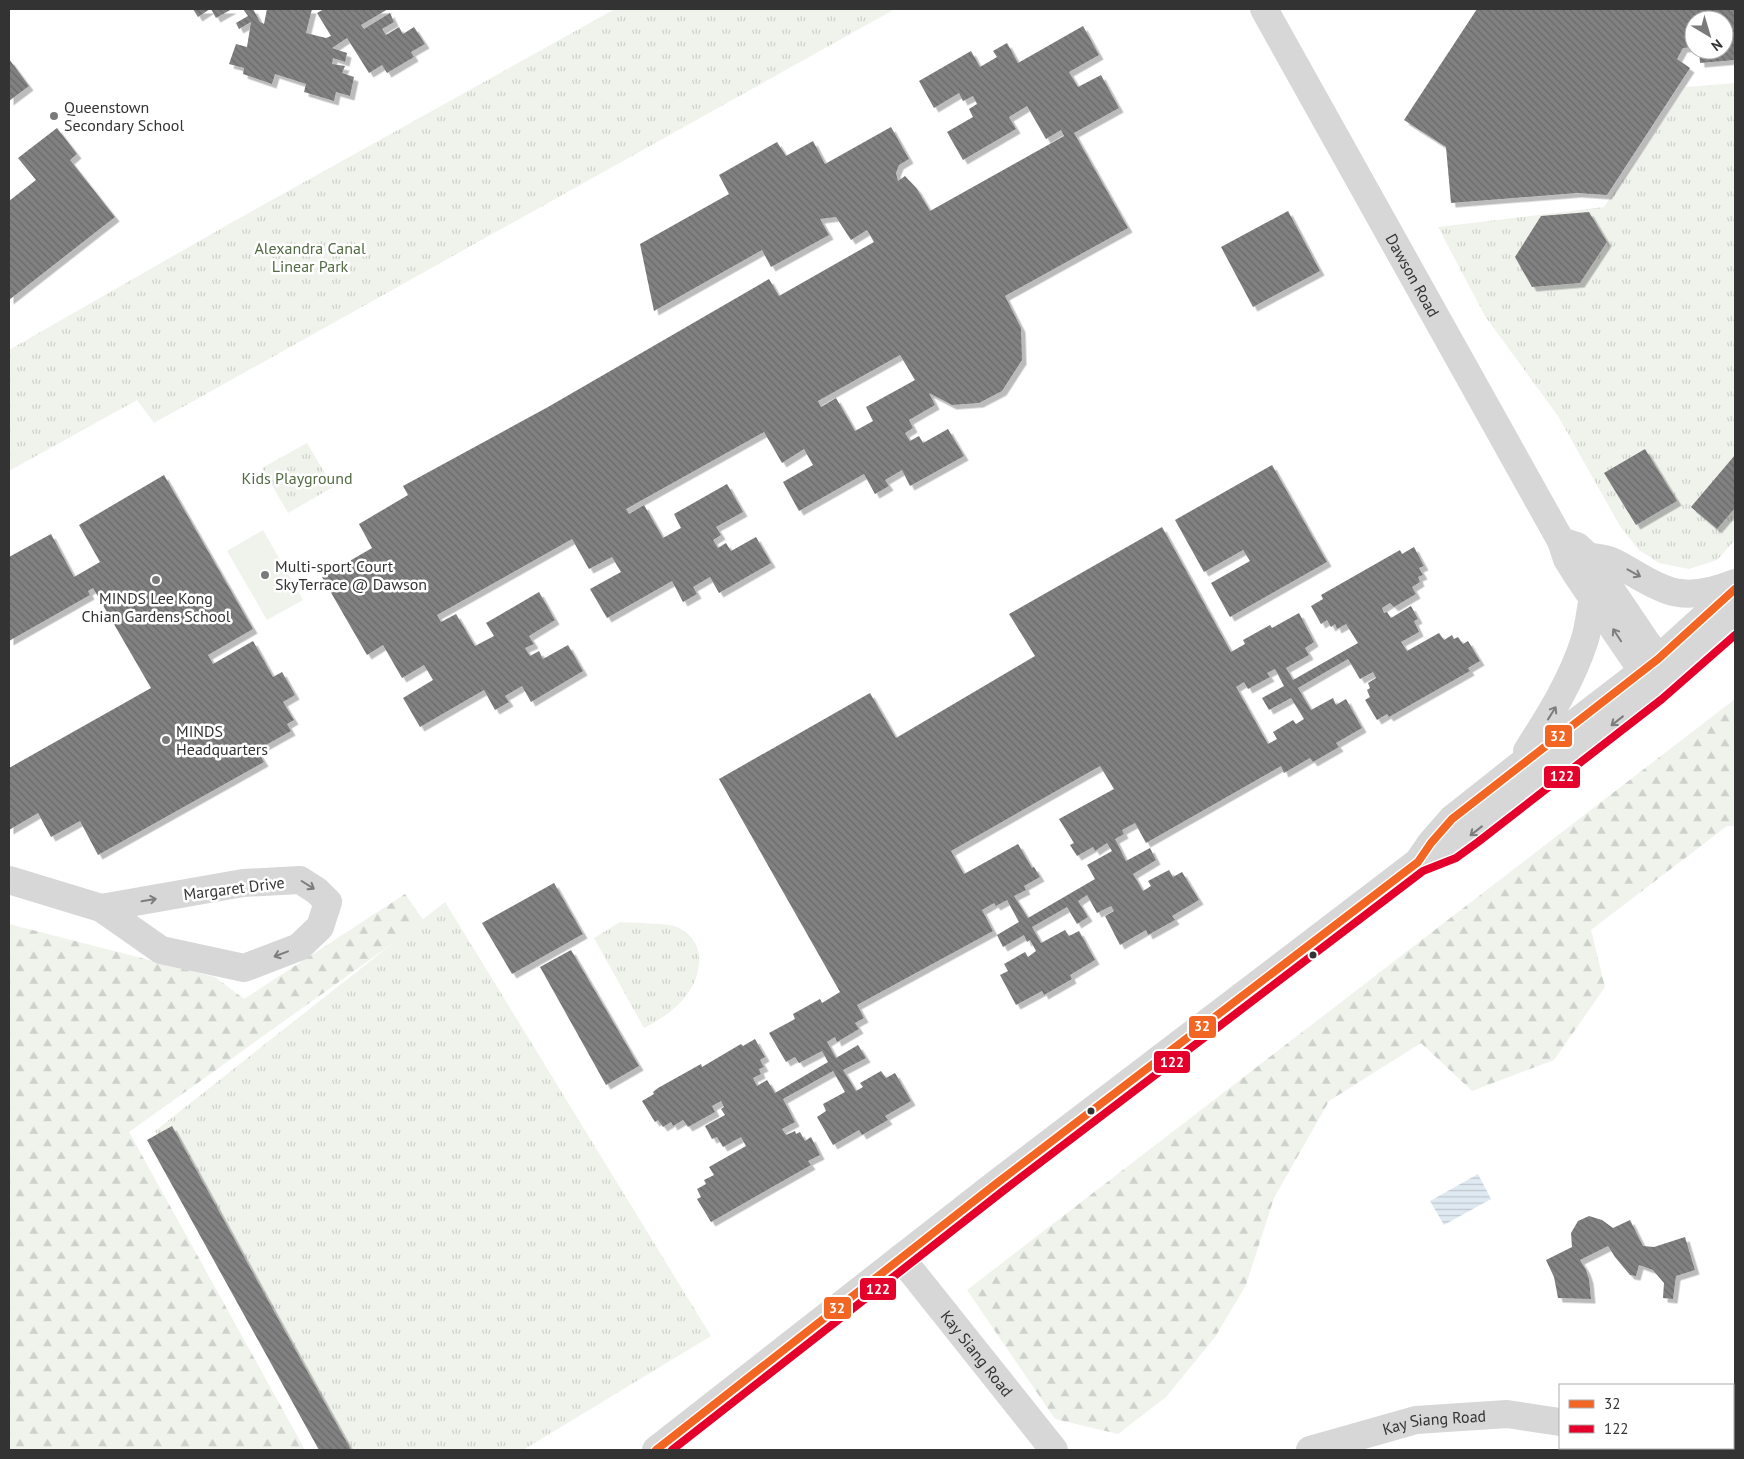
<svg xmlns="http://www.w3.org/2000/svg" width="1744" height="1459" viewBox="0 0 1744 1459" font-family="'PT Sans',sans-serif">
	<defs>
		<pattern id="grass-tufts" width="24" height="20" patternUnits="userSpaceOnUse" patternTransform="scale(1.25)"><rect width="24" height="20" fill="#eff3ec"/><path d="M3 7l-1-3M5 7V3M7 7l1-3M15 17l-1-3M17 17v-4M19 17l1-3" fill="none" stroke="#cdd1cb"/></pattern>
		<pattern id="forest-firs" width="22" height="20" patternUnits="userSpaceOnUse" patternTransform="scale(1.25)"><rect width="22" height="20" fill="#eff3ec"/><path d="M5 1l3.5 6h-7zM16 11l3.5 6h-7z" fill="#cdd1cb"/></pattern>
		<pattern id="water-rules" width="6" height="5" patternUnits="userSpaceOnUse" patternTransform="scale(1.25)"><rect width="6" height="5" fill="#dfe9f1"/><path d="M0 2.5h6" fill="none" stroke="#c0c8cf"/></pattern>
		<pattern id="building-back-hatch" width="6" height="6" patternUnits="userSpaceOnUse" patternTransform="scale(1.25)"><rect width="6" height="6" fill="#818181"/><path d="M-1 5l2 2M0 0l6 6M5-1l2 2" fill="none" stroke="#6a6a6a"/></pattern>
		<filter id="shadow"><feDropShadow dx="4.5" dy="4.5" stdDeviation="0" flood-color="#0004"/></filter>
	</defs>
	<rect width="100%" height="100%" fill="#fff"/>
	<g fill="url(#grass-tufts)">
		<path d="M 615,9 L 895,9 L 154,423 L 137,400 L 9,471 L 9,350 L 229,224 Z"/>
		<path d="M 1735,83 L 1735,540 L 1717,560 L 1689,569 L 1659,563 L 1639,550 L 1620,526 L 1558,416 L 1485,316 L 1438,227 L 1604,207 L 1686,87 Z"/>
		<path d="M 307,443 L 333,487 L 288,513 L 262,468 Z"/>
		<path d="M 445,902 L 711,1336 L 523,1450 L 331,1450 L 155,1131 Z"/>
		<path d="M 620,922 C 631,923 669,923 677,927 C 689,932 698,943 699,956 C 701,991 672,1014 644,1028 L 594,938 Z"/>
	</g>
	<g fill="url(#forest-firs)">
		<path d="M 1735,699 L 1735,826 L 1727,826 L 1591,930 L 1605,987 L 1554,1060 L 1472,1091 L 1421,1043 L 1329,1101 L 1274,1198 L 1246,1285 L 1215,1337 L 1166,1397 L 1118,1434 L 1055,1419 L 967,1290 Z"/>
		<path d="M 405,894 L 424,921 L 129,1132 L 305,1450 L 9,1450 L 9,924 L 215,977 L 244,999 Z"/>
	</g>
	<path fill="#eff3ec" d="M 263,530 L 303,600 L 267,620 L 227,551 Z"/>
	<path fill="url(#water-rules)" d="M 1478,1174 L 1491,1199 L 1444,1225 L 1430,1201 Z"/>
	<g fill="url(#building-back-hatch)" fill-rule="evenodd" filter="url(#shadow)">
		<path d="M 193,9 L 210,9 L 198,17 Z"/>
		<path d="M 211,9 L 232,9 L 216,18 Z"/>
		<path d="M 243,9 L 253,9 L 260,22 L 264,24 L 267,9 L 312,9 L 306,33 L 326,38 L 331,36 L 317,13 L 324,9 L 388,9 L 361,25 L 364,29 L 390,13 L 394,22 L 382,29 L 386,35 L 399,27 L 403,34 L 414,27 L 425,44 L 411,52 L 414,57 L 387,73 L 382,65 L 369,73 L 347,38 L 332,48 L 347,53 L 345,62 L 333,58 L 332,64 L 345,66 L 342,73 L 354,77 L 350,96 L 336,92 L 334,101 L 304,92 L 306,84 L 275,74 L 272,84 L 243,74 L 244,68 L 229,64 L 236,44 L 247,47 L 251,22 L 239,29 L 236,23 L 248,16 Z"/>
		<path d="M 1477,9 L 1735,9 L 1735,60 L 1700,63 L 1699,50 L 1724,50 L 1724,20 L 1694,20 L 1694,47 L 1683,48 L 1677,59 L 1690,68 L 1607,195 L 1577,193 L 1451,203 L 1446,147 L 1404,120 Z"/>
		<path d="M 1083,26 L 1099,55 L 1069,72 L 1078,87 L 1101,75 L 1119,108 L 1074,133 L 1128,228 L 1005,296 L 1021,328 L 1022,360 L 1002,391 L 979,403 L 952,405 L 929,393 L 935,405 L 909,420 L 913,428 L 905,433 L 910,441 L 919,436 L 923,443 L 948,429 L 964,456 L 910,486 L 902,470 L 885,480 L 889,486 L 875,494 L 864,474 L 799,511 L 783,482 L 813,465 L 804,449 L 782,463 L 764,432 L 626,509 L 629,514 L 644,505 L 663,538 L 681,528 L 674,514 L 727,484 L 743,512 L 716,527 L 721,535 L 713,540 L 718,548 L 726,543 L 731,551 L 756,537 L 771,563 L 719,593 L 710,577 L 693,587 L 697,594 L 683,602 L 672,581 L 607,618 L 590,589 L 621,572 L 612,557 L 589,569 L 572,539 L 437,615 L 441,622 L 456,614 L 475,646 L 494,636 L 486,623 L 539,592 L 555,620 L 529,636 L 534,644 L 525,648 L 530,656 L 539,651 L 543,659 L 568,645 L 583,671 L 531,702 L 522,686 L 505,696 L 509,702 L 495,710 L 484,690 L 420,727 L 403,698 L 433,680 L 424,665 L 402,678 L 383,645 L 367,655 L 322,577 L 372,548 L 359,524 L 408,495 L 403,486 L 548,407 L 769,279 L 779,296 L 874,242 L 867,230 L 851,240 L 836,217 L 820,219 L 829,235 L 771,267 L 762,250 L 654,311 L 640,244 L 729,194 L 719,175 L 777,142 L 786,156 L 813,141 L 825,164 L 891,127 L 909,159 L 899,165 L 896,173 L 898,181 L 905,176 L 917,189 L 930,211 L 1064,136 L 1061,130 L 1046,139 L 1027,106 L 1009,117 L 1016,129 L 963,160 L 947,132 L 973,117 L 969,109 L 977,104 L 973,96 L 963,101 L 959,93 L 934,108 L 919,81 L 971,51 L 980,67 L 997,57 L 993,51 L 1007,43 L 1018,63 ZM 900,355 L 915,380 L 866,407 L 873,421 L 855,431 L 836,398 L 821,407 L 818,401 Z"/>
		<path d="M 9,59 L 29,86 L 9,101 Z"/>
		<path d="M 57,128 L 77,154 L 70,160 L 115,217 L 9,300 L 9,201 L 36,180 L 18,158 Z"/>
		<path d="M 1288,211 L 1320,271 L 1253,307 L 1221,247 Z"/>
		<path d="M 1589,212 L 1607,242 L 1580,283 L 1532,287 L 1515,257 L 1541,216 Z"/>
		<path d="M 1645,449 L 1677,501 L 1636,525 L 1604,473 Z"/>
		<path d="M 1735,455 L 1735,508 L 1717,529 L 1691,507 Z"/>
		<path d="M 1272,465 L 1327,562 L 1230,617 L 1211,583 L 1250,561 L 1243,550 L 1204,572 L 1175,520 Z"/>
		<path d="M 164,475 L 253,629 L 208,655 L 213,664 L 253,641 L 273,677 L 282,672 L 295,695 L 283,702 L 294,720 L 287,724 L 291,731 L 257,750 L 264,762 L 98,855 L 80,821 L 51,837 L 38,813 L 9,830 L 9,768 L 151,688 L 93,588 L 88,591 L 90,595 L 9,641 L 9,557 L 51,534 L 74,577 L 100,562 L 79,525 Z"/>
		<path d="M 1162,527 L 1231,652 L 1245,644 L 1243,640 L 1270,625 L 1272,628 L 1299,613 L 1314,642 L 1305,648 L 1309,655 L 1286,668 L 1293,680 L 1358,643 L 1346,624 L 1337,629 L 1335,624 L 1331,627 L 1327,620 L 1321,624 L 1311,606 L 1323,599 L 1321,595 L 1400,550 L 1402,554 L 1414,547 L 1424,566 L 1419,568 L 1423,575 L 1418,577 L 1420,582 L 1412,587 L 1416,594 L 1394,607 L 1390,603 L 1382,608 L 1384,613 L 1387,612 L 1391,618 L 1411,606 L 1418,619 L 1414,621 L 1419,632 L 1401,642 L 1407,651 L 1439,633 L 1444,640 L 1452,635 L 1454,639 L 1458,637 L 1463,644 L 1468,641 L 1480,661 L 1468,668 L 1470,671 L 1389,717 L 1387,714 L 1377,720 L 1365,700 L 1370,697 L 1367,690 L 1370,688 L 1368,683 L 1376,678 L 1373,672 L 1360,679 L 1348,659 L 1298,688 L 1311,710 L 1333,698 L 1336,705 L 1346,699 L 1362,728 L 1336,743 L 1339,747 L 1313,762 L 1310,758 L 1284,773 L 1281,766 L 1146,843 L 1135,823 L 1122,830 L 1124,834 L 1115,839 L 1126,861 L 1150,848 L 1156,860 L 1133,874 L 1143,891 L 1151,886 L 1148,881 L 1169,870 L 1173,877 L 1182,872 L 1199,900 L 1172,916 L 1175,920 L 1148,935 L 1146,930 L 1120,945 L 1105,916 L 1114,911 L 1111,906 L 1097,913 L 1087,895 L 1078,901 L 1088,917 L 1077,924 L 1067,907 L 1032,927 L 1041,943 L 1065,930 L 1069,936 L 1079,931 L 1095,960 L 1070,975 L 1072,979 L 1044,995 L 1042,991 L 1016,1005 L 1000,975 L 1008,971 L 1004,964 L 1025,952 L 1028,957 L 1036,951 L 1030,940 L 1027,942 L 1024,935 L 1003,947 L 997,935 L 1019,922 L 1007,900 L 996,906 L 994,903 L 982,910 L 993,931 L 857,1005 L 864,1018 L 855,1023 L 859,1029 L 837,1042 L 835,1037 L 827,1042 L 836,1058 L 858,1045 L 866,1058 L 843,1070 L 856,1091 L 863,1087 L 860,1083 L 881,1071 L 886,1078 L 895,1073 L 911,1101 L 885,1116 L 888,1120 L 862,1135 L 859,1130 L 833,1145 L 817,1117 L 826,1111 L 823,1104 L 845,1092 L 833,1071 L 783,1099 L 795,1122 L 782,1129 L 786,1135 L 795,1131 L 796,1134 L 800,1132 L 805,1141 L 811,1137 L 820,1155 L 808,1161 L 811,1165 L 711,1222 L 697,1199 L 701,1197 L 697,1189 L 706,1184 L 704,1180 L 714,1175 L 709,1167 L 746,1146 L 741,1137 L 723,1147 L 717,1137 L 712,1139 L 705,1126 L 725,1115 L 721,1109 L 724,1107 L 721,1101 L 712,1106 L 715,1112 L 688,1127 L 683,1120 L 673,1126 L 671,1122 L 663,1127 L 658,1120 L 655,1122 L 642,1101 L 654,1094 L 653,1092 L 658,1088 L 701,1064 L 702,1067 L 741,1044 L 743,1046 L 755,1039 L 765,1057 L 760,1060 L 764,1067 L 759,1069 L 761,1074 L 753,1078 L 757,1086 L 767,1080 L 775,1093 L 828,1062 L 822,1051 L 799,1063 L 795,1057 L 786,1062 L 769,1033 L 795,1019 L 793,1014 L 820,999 L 822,1003 L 840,992 L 719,779 L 870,693 L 896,738 L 1035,656 L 1009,614 ZM 1275,669 L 1284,686 L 1262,698 L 1269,710 L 1291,698 L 1304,719 L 1296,724 L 1293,720 L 1273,732 L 1277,739 L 1268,744 L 1236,687 L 1244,682 L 1248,689 L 1270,677 L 1267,673 ZM 1100,766 L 1114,789 L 1059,819 L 1074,843 L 1070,845 L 1077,856 L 1093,847 L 1095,851 L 1107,843 L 1112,851 L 1087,865 L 1095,879 L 1028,918 L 1014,896 L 1026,890 L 1024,886 L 1040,877 L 1034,867 L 1032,868 L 1018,844 L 964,874 L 951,851 Z"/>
		<path d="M 554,883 L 583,934 L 512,974 L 482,923 Z"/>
		<path d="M 571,950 L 639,1066 L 606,1085 L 540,967 Z"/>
		<path d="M 172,1126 L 281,1324 L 351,1450 L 319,1450 L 147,1140 Z"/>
		<path d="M 1589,1216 L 1602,1220 L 1613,1228 L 1630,1220 L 1643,1246 L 1654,1247 L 1685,1237 L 1695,1270 L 1676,1276 L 1673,1299 L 1663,1298 L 1664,1283 L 1653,1270 L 1639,1265 L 1636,1276 L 1630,1275 L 1615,1257 L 1608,1246 L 1580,1260 L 1586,1270 L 1589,1279 L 1591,1299 L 1558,1298 L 1554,1277 L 1546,1260 L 1572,1247 L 1571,1233 L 1578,1221 Z"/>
	</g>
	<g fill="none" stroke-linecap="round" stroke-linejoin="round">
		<path stroke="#d7d7d7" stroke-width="19" d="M 1648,1448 L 1650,1450"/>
		<g stroke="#d7d7d7" stroke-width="28">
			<path d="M 9,880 L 101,908 L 161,950 L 244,968 L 299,947 L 320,927 L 328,902 L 317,891 L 300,880 L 243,883 L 101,908"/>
			<path id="s1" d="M 901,1258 L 1054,1450"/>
			<path d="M 1733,1417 L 1735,1416"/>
			<path id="s2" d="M 1310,1450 L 1416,1420 L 1507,1414 L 1560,1422"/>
		</g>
		<g stroke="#d7d7d7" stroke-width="28">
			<path id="s3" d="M 1264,9 L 1561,541 L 1567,559 L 1575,572 L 1656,691"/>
			<path d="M 1561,541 L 1577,546 L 1589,557 L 1647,643 L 1670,672"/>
			<path d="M 1589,557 C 1611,558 1617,564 1635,574 C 1645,580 1656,586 1667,590 C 1688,598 1715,591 1735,583"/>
			<path d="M 1527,751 C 1550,715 1572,680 1585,639 C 1589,626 1590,611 1593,598"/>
			<path d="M 1418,862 L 1431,843 L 1452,819 L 1515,769 L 1658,659 L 1735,589"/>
			<path d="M 656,1450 L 997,1183 L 1418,862 L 1452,849 L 1472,834 L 1656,691 L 1735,622"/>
		</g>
		<defs>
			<path id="bus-1" d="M 656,1450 L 997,1183 L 1418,862 L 1431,843 L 1452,819 L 1658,659 L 1735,589"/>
			<path id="bus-2" d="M 672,1450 L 1003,1191 L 1423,871 L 1456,858 L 1478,842 L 1662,699 L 1735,635"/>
		</defs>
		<use href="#bus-1" stroke="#fff" stroke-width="11"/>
		<use href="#bus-2" stroke="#fff" stroke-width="11"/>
		<use href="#bus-1" stroke="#f26522" stroke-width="8"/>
		<use href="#bus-2" stroke="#e4002b" stroke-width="8"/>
	</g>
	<defs><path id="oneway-shaft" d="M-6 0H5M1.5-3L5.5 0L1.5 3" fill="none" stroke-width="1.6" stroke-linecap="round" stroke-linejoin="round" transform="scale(1.25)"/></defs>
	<g stroke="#7d7d7d">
		<use href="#oneway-shaft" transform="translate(1634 573) rotate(29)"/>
		<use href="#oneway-shaft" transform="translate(1617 635) rotate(-123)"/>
		<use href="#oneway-shaft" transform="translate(1552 713) rotate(-58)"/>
		<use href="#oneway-shaft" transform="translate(1617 721) rotate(142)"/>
		<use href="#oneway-shaft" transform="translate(1476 831) rotate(142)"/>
		<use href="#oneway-shaft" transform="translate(308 885) rotate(32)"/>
		<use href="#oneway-shaft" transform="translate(149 900) rotate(-10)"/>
		<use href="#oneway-shaft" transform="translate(281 954) rotate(159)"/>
	</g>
	<g fill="#7a7a7a" stroke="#fff" stroke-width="2">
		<circle cx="54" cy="116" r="5"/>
		<circle cx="265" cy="575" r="5"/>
		<circle cx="156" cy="580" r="5"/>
		<circle cx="166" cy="740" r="5"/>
	</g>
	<g fill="#333" stroke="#fff" stroke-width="2">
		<circle cx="1313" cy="955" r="4.5"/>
		<circle cx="1091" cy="1111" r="4.5"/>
	</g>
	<g text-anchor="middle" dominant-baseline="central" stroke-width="5" stroke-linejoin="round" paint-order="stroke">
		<g font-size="16" fill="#333" stroke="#fff" text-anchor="start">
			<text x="64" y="107">Queenstown<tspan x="64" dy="18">Secondary School</tspan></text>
			<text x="275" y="566">Multi-sport Court<tspan x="275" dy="18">SkyTerrace @ Dawson</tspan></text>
			<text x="156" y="598" text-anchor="middle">MINDS Lee Kong<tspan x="156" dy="18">Chian Gardens School</tspan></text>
			<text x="176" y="731">MINDS<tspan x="176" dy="18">Headquarters</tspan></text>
		</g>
		<g font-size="16" fill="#526b43" stroke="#fff">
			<text x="310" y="248">Alexandra Canal<tspan x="310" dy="18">Linear Park</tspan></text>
			<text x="297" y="478">Kids Playground</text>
		</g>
		<g font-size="16" fill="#333" stroke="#fff">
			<text stroke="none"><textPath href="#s3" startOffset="305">Dawson Road</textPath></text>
			<text transform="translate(234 888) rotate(-7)">Margaret Drive</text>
			<text stroke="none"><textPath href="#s1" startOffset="122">Kay Siang Road</textPath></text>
			<text stroke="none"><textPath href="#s2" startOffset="128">Kay Siang Road</textPath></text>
		</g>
	</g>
	<g stroke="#fff" stroke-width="2">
		<rect x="1544" y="724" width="29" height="24" rx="5" fill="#f26522"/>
		<rect x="1543" y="765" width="38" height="24" rx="5" fill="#e4002b"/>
		<rect x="1188" y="1015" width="29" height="24" rx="5" fill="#f26522"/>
		<rect x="1153" y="1050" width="38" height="24" rx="5" fill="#e4002b"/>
		<rect x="859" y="1277" width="38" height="24" rx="5" fill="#e4002b"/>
		<rect x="823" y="1296" width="29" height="24" rx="5" fill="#f26522"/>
	</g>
	<g font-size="14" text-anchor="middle" font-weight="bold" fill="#fff">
		<text x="1558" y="741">32</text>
		<text x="1562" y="781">122</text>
		<text x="1202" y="1031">32</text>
		<text x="1172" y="1067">122</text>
		<text x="878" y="1294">122</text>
		<text x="837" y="1313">32</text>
	</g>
	<rect width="1744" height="1459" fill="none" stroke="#333333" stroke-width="20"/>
	<rect x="1559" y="1384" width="175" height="65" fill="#ffffff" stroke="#adadad"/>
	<rect x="1569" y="1400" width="25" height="8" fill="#f26522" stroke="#adadad"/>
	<text x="1604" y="1409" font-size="15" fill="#333333">32</text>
	<rect x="1569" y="1425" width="25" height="8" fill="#e4002b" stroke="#adadad"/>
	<text x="1604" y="1434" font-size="15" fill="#333333">122</text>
	<g transform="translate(1709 35) rotate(142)"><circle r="24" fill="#ffffff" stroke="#adadad"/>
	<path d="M0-4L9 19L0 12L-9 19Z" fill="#7a7a7a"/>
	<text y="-8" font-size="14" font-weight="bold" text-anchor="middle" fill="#333333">N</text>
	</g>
</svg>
